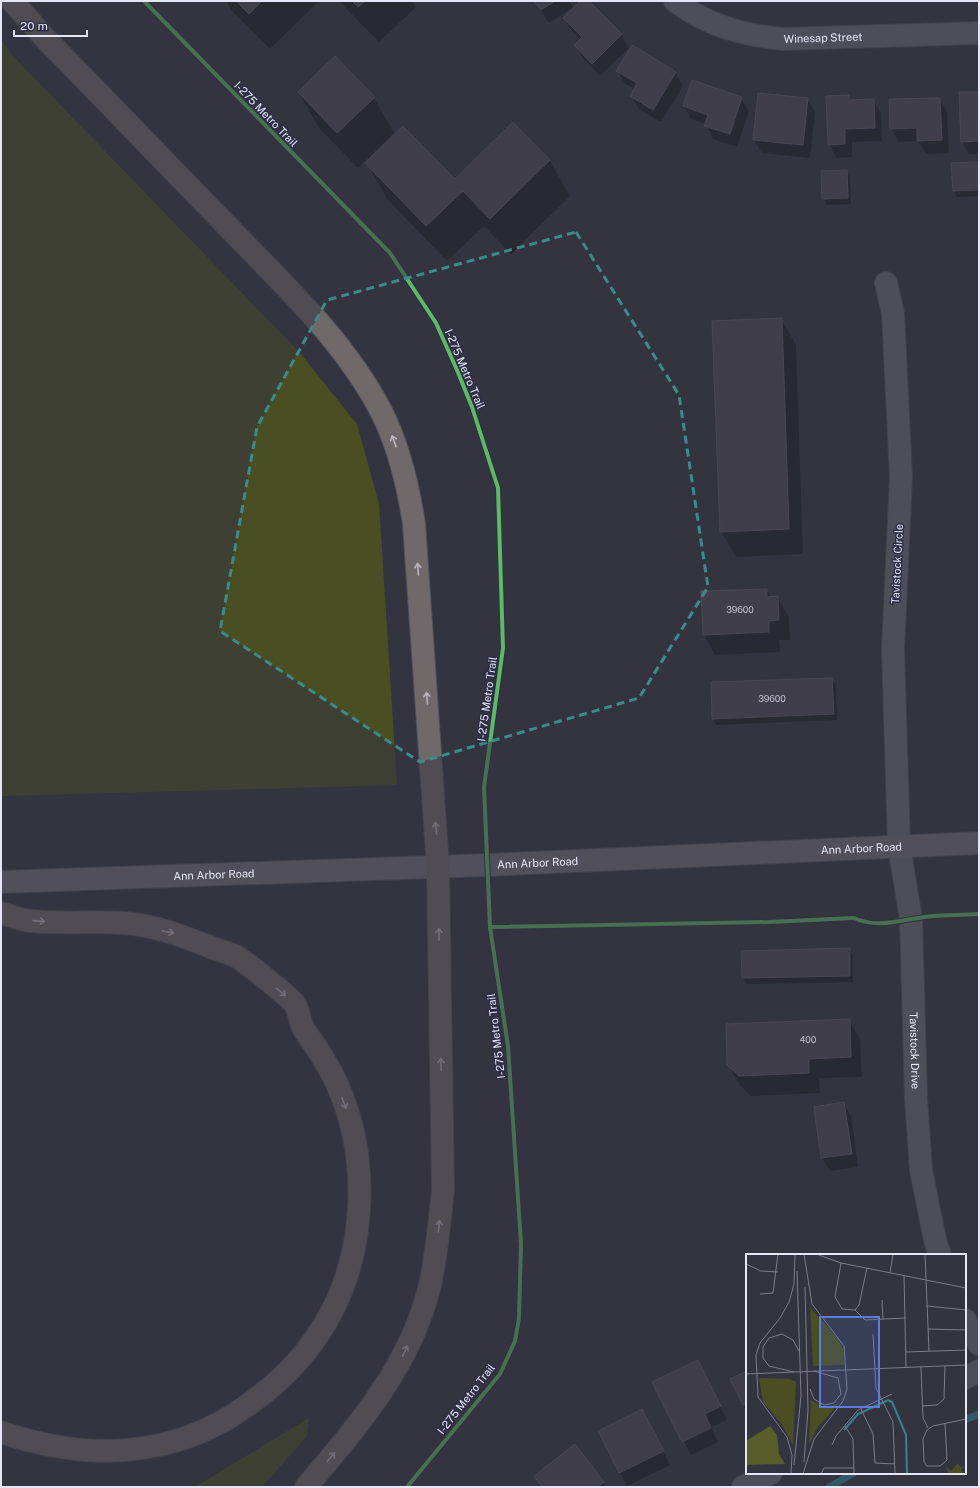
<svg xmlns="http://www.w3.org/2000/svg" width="980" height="1488" viewBox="0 0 980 1488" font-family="'Public Sans',sans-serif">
	<rect width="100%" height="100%" fill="#343441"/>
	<g fill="#4a4f23">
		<path d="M 1,40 L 13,56 L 299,352 L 357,424 L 379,504 L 397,785 L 1,796 Z"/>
		<path d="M 309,1418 L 307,1436 L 262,1487 L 195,1487 Z"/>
	</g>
	<g fill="#0007">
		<path d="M 226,1 L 319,1 L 270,49 L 232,11 Z"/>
		<path d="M 339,1 L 412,1 L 416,7 L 379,42 Z"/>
		<path d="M 534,1 L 569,1 L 573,7 L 549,23 Z"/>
		<path d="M 581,1 L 588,1 L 621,35 L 629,48 L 600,76 L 583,58 L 575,45 L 581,40 L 572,31 L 564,18 Z"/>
		<path d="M 618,71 L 675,72 L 683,86 L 661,122 L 639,109 L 631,96 L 635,89 L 625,84 Z"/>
		<path d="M 692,81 L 741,98 L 749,111 L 737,147 L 713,139 L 706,124 L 691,119 L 684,106 Z"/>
		<path d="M 299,93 L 374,98 L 394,133 L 358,168 L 319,128 Z"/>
		<path d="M 960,93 L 979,93 L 979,154 L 969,154 L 962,141 Z"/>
		<path d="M 759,94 L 807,99 L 815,112 L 810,158 L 762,153 L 754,140 Z"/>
		<path d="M 848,96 L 851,101 L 873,100 L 881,113 L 882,141 L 852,142 L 852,157 L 837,158 L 829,145 Z"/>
		<path d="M 940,99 L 947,112 L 949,153 L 926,154 L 918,141 L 899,142 L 891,128 Z"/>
		<path d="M 513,123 L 550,161 L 570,196 L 511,254 L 484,226 L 447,261 L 387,199 L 367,163 L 455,180 Z"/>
		<path d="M 977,163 L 979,166 L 979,196 L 957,197 L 954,191 Z"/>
		<path d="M 846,171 L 850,177 L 851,204 L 827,205 L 823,198 Z"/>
		<path d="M 781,319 L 796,345 L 803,554 L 736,557 L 721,531 Z"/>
		<path d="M 767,590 L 771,598 L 777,597 L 789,617 L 790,640 L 779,640 L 780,652 L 715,655 L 704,635 L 702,592 Z"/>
		<path d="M 832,679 L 836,685 L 837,720 L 716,725 L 713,718 Z"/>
		<path d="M 849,949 L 853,955 L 853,982 L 747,984 L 743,978 L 742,952 Z"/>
		<path d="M 849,1020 L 860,1039 L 862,1077 L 819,1078 L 820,1093 L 751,1096 L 740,1085 L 728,1065 Z"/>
		<path d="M 843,1103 L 851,1116 L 858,1167 L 830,1171 L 822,1158 L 815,1107 Z"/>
		<path d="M 747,1372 L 747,1409 L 744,1404 Z"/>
		<path d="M 705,1374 L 727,1420 L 711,1427 L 718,1442 L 691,1455 L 654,1382 Z"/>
		<path d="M 642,1410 L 670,1465 L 627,1486 L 599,1432 Z"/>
		<path d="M 535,1477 L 603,1482 L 606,1487 L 541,1487 Z"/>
	</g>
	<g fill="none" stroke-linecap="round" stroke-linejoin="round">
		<g stroke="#30878a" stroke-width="7">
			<path d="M 965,1420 L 979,1414"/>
			<path d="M 829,1487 L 854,1473"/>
		</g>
	</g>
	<g fill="#514957" stroke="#615c68">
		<path d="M 236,1 L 262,1 L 249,14 Z"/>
		<path d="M 352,1 L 365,1 L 358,7 Z"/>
		<path d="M 534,1 L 555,1 L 541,10 Z"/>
		<path d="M 580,1 L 589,1 L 622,34 L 592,64 L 574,45 L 582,37 L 563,18 Z"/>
		<path d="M 632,45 L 676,72 L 653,110 L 630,96 L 637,83 L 616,71 Z"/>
		<path d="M 335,56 L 375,97 L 337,133 L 298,92 Z"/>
		<path d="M 692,80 L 742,97 L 730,134 L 704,126 L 708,115 L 683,106 Z"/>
		<path d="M 959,92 L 979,92 L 978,141 L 961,142 Z"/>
		<path d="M 758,93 L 808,98 L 803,145 L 753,140 Z"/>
		<path d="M 849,95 L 849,100 L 874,99 L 875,128 L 845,129 L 845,144 L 828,145 L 826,96 Z"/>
		<path d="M 940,98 L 942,140 L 917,141 L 917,128 L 890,129 L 889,99 Z"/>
		<path d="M 513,122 L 550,160 L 490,219 L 463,191 L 426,226 L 365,163 L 403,126 L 455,179 Z"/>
		<path d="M 978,162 L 978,190 L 953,191 L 951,163 Z"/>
		<path d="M 847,170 L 848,198 L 822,199 L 821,171 Z"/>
		<path d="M 782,318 L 789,529 L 720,532 L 712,321 Z"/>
		<path d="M 767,589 L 767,597 L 778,596 L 779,620 L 769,621 L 769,632 L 703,635 L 701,591 Z"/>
		<path d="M 832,678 L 834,714 L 712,719 L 711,682 Z"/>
		<path d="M 850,948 L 850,976 L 742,978 L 741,951 Z"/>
		<path d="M 850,1019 L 851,1057 L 809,1059 L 809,1073 L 739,1076 L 727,1065 L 726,1024 Z"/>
		<path d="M 844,1102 L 852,1154 L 821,1158 L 814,1107 Z"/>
		<path d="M 698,1360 L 721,1406 L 705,1414 L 711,1428 L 682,1442 L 652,1382 Z"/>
		<path d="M 747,1371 L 747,1403 L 743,1405 L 730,1379 Z"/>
		<path d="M 642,1409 L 664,1451 L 619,1473 L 598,1431 Z"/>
		<path d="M 575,1444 L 604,1482 L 597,1487 L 542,1487 L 534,1476 Z"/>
	</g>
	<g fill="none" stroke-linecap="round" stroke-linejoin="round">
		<defs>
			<g id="street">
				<path id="s1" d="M 675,1 C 708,26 743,35 783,39 L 979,33"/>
				<path id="s2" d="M 886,283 L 893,313 L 901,477 L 893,649 L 899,846 L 911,919 L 916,1098 L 921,1170 L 935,1240 L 940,1255"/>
				<path d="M 965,1320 L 979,1344"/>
				<path d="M 965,1378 L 979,1371"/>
				<path d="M 743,1487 L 771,1473"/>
			</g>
			<g id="secondary">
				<path id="s3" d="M 1,882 L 488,865 L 979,843"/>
			</g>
			<g id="highway">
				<path d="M 12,1 L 45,38 C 108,103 171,168 234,233 C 287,288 345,342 381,411 C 399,446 408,485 414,524 L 438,867 L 443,1189 C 440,1221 437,1253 430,1285 C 411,1365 358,1426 306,1487"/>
				<path d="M 1,913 C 11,916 21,920 31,921 C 62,924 93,921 124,923 C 155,925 185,937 213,948 C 221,951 230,953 237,957 C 246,962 288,996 294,1003 C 300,1011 299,1023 305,1031 C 317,1048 329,1066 337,1084 C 369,1155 367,1246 330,1315 C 312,1348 286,1377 256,1399 C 225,1423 188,1441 148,1447 C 99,1456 48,1448 1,1432"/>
			</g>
		</defs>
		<use href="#street" stroke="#51515d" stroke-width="24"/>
		<use href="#secondary" stroke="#51515d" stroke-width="24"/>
		<use href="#highway" stroke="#51515d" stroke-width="24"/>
		<use href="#street" stroke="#6e6e79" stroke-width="22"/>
		<use href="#secondary" stroke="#737077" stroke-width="22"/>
		<use href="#highway" stroke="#70696a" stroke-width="22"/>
		<defs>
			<g id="cycleway">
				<path d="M 144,1 L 390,253 L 436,323 L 457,370 L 472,407 L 498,488 L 503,648 L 484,787 L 490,927 L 508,1046 L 521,1244 L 519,1318 L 515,1341 L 500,1374 L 407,1487"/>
				<path d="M 490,927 L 769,922 L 854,918 C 879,930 906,918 933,916 C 948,915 964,915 979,914"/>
			</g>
		</defs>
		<use href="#cycleway" stroke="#2e2e47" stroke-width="6"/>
		<use href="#cycleway" stroke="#5cba63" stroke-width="4"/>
	</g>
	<defs><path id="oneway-shaft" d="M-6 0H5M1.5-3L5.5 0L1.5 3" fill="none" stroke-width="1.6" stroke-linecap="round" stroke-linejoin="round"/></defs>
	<g stroke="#b7b4bf">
		<use href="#oneway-shaft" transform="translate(394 441) rotate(-110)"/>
		<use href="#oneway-shaft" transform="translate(418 569) rotate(-94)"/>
		<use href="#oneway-shaft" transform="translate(427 698) rotate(-94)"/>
		<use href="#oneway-shaft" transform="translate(436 828) rotate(-94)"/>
		<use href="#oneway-shaft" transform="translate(39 921) rotate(4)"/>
		<use href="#oneway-shaft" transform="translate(168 932) rotate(12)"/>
		<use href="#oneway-shaft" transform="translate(439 934) rotate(-91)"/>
		<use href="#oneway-shaft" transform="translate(281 992) rotate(40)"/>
		<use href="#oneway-shaft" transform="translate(441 1064) rotate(-91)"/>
		<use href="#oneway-shaft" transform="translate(344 1103) rotate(69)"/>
		<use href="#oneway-shaft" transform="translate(439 1226) rotate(-83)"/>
		<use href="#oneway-shaft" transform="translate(405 1351) rotate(-65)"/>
		<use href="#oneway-shaft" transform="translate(331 1457) rotate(-49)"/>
	</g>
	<path d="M0 0H980V1488H0ZM 576,232 L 679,395 L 708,587 L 639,698 L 420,762 L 220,631 L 257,427 L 327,300 Z" fill="#343441" fill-opacity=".55" fill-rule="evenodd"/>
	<path fill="none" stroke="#3a8c89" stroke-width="3" stroke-dasharray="8 5" stroke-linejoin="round" d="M 576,232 L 679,395 L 708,587 L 639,698 L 420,762 L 220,631 L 257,427 L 327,300 Z"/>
	<g text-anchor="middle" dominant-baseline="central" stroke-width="3" stroke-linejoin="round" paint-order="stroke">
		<g font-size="9" fill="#c1bfcf">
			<text x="740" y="609">39600</text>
			<text x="772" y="698">39600</text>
			<text x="808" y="1039">400</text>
		</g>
		<g font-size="11" fill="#e6e6f7" stroke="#2e2e47">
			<text stroke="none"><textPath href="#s1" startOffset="156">Winesap Street</textPath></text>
			<text transform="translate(266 114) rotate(46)">I-275 Metro Trail</text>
			<text transform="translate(465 369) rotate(67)">I-275 Metro Trail</text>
			<text transform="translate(897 564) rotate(-87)">Tavistock Circle</text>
			<text transform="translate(487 699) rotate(-82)">I-275 Metro Trail</text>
			<text stroke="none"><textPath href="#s3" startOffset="861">Ann Arbor Road</textPath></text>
			<text stroke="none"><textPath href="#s3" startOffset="537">Ann Arbor Road</textPath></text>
			<text stroke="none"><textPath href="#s3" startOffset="213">Ann Arbor Road</textPath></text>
			<text transform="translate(496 1036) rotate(-97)">I-275 Metro Trail</text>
			<text stroke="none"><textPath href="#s2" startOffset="770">Tavistock Drive</textPath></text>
			<text transform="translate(466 1399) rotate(-52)">I-275 Metro Trail</text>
		</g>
	</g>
	<g transform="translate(746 1254)">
		<rect width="220" height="220" fill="#343441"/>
		<path d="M 64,53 L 92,85 L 97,94 L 98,111 L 67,112 ZM 13,124 L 44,125 L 50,128 L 47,191 L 35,169 L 17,148 ZM 65,146 L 78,154 L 93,149 L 71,174 L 63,190 ZM 212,209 L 215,214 L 220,212 L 215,215 L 218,220 L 203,220 L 199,212 L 205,217 Z" fill="#4a4f23"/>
		<path d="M 24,172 L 31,181 L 33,200 L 39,210 L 0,211 L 0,187 Z" fill="#585e2a"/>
		<path fill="none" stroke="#30878a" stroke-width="2" d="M 98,176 L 112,160 L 142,146 L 146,148 L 160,181 L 161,220"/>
		<path fill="none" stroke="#7b7b8a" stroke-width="1" d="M 70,0 L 95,9 L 220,34M 179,0 L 183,97M 95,9 L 89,43 L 96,55 L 109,56M 0,10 L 15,17 L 32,18M 144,19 L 147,0M 158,21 L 160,114M 14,40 L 27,39 L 32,0M 136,46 L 137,65M 181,52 L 220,56M 109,56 L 119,66 L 159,64M 109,56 L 113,51 L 121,14M 182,75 L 220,76M 127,80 L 130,134 L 147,168 L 149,220M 160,98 L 220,96M 175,113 L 177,164 L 182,174M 48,118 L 23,112 L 17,104 L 17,93 L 23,84 L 36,80 L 47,86 L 53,97M 0,120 L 220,111M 64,135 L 68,145 L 78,151 L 88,149 L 95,140 L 92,124 L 68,117M 176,152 L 191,151 L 198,145 L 199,112M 115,155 L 127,180 L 129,209 L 149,210M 199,169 L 201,206 L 194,212 L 181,212 L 178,208 L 177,185 L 181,176 L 187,172 L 220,165M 99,172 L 107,185 L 108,220M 86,191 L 90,182 L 112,156 L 146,140M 58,208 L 62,156 L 59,33M 48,211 L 55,142 L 51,17M 45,220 L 46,201 L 41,183 L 12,143 L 10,101 L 14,89 L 34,64 L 43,48 L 48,30 L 49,0M 57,220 L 68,185 L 97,147 L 101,135 L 98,92 L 66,50 L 58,0M 75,220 L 78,214 L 108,214"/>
		<path fill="#597ce1" fill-opacity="0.15" stroke="#597ce1" stroke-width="2" d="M 74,63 L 133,63 L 133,153 L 74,153 Z"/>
		<rect width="220" height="220" fill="none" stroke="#e6e6f7" stroke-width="2"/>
	</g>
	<rect width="980" height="1488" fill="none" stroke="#e6e6f7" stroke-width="4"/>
	<path d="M14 30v6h73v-6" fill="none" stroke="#e6e6f7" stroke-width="2"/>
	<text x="20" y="30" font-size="12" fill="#e6e6f7" stroke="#2e2e47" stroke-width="3" paint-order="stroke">20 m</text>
</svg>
